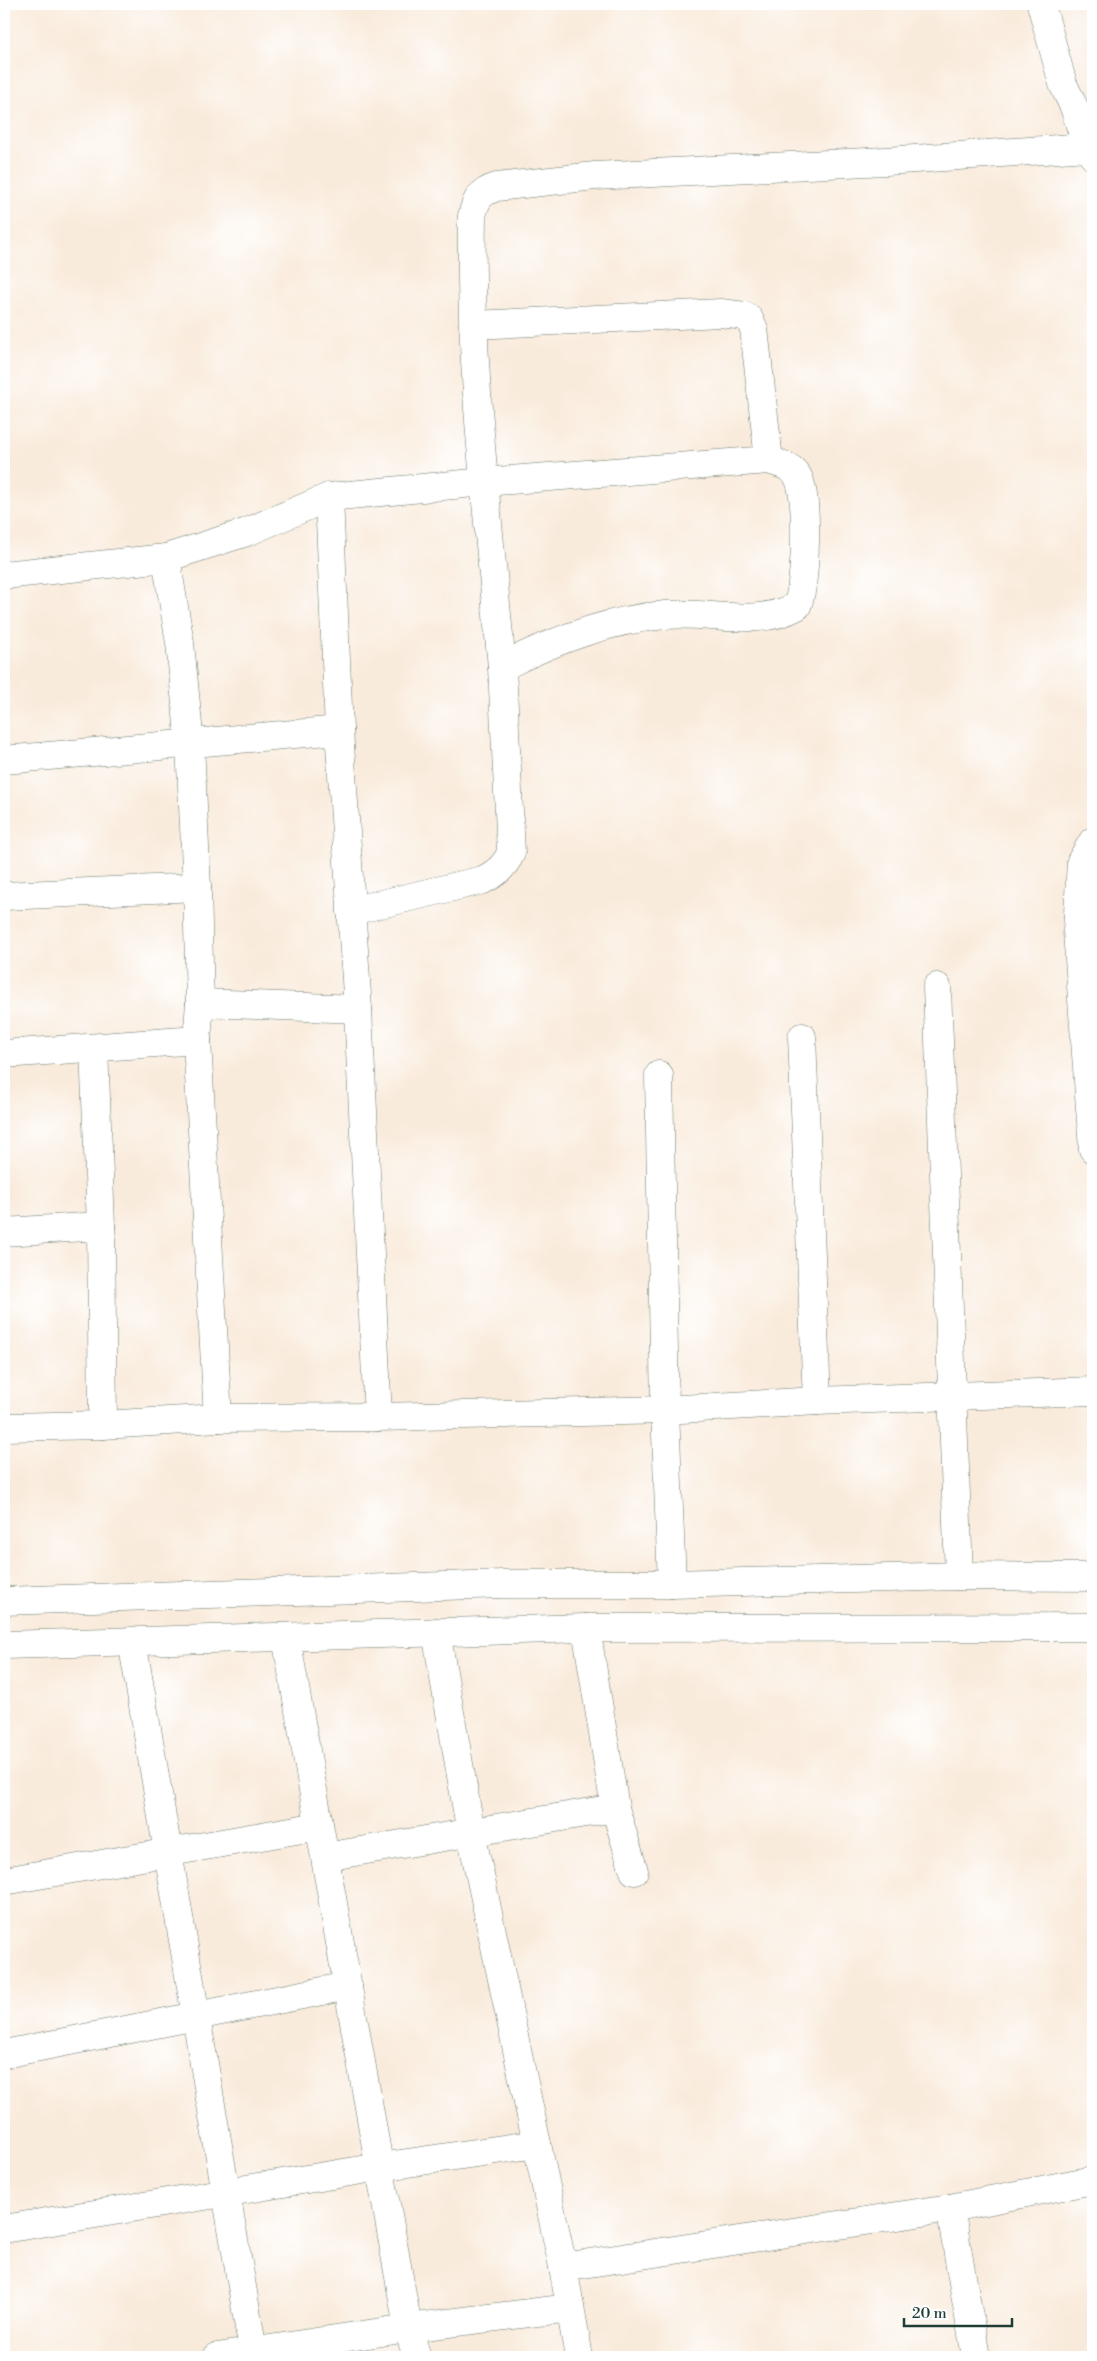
<svg xmlns="http://www.w3.org/2000/svg" width="1097" height="2361" viewBox="0 0 1097 2361" font-family="'Libre Bodoni',serif">
	<rect width="100%" height="100%" fill="#fff"/>
	<filter id="ink" filterUnits="userSpaceOnUse"><feTurbulence type="fractalNoise" baseFrequency=".02" numOctaves="2"/><feDisplacementMap in="SourceGraphic" scale="10" xChannelSelector="R" yChannelSelector="G"/><feConvolveMatrix kernelMatrix="1 2 1 2 8 2 1 2 1" color-interpolation-filters="sRGB"/></filter>
	<filter id="wash" filterUnits="userSpaceOnUse"><feTurbulence type="fractalNoise" baseFrequency=".0096" numOctaves="4" result="noise"/><feDisplacementMap in="SourceGraphic" scale="20" xChannelSelector="R" yChannelSelector="G"/><feGaussianBlur stdDeviation="1.12" result="paint"/><feColorMatrix in="noise" values="0 0 0 0 0 0 0 0 0 0 0 0 0 0 0 0 0 1.4 0 .05"/><feComposite in="paint" operator="in"/></filter>
	<g filter="url(#wash)">
		<rect width="100%" height="100%" fill="#f9ebdb"/>
	</g>
	<g filter="url(#ink)">
		<g fill="none" stroke-linecap="round" stroke-linejoin="round">
			<defs>
				<g id="street">
					<path d="M 1041,4 L 1063,84 L 1074,107 L 1087,147 L 1093,156"/>
					<path d="M 473,325 L 721,313 L 745,316 L 749,319 L 754,329 L 769,460"/>
					<path d="M 329,497 L 339,730 L 358,1009 L 378,1417"/>
					<path d="M 166,558 L 180,643 L 190,745 L 197,887 L 200,1003 L 197,1040 L 218,1418"/>
					<path d="M 4,575 L 166,558 L 247,532 L 329,497 L 484,482 L 769,460 C 780,464 792,466 798,477 C 809,497 806,585 797,606 C 758,628 708,611 665,615 C 608,620 552,641 502,667 L 511,853 C 504,867 497,873 483,880 L 351,911"/>
					<path d="M 502,667 C 488,517 469,367 472,216 C 476,199 480,192 497,187 L 595,176 L 886,161 L 1087,147"/>
					<path d="M 4,760 L 339,730"/>
					<path d="M 1093,841 L 1081,861 L 1077,931 L 1093,1149"/>
					<path d="M 4,896 L 197,887"/>
					<path d="M 937,987 L 959,1576"/>
					<path d="M 200,1003 L 358,1009"/>
					<path d="M 802,1037 L 817,1401"/>
					<path d="M 94,1048 L 101,1226 L 103,1425"/>
					<path d="M 4,1054 L 197,1040"/>
					<path d="M 659,1075 L 665,1410 L 672,1584"/>
					<path d="M 4,1232 L 101,1226"/>
					<path d="M 4,1427 L 103,1425 L 218,1418 L 378,1417 L 665,1410 L 817,1401 L 1093,1391"/>
					<path d="M 586,1628 L 615,1808 L 634,1871"/>
					<path d="M 436,1632 L 471,1833 L 563,2267 L 579,2357"/>
					<path d="M 286,1637 L 408,2328 L 417,2357"/>
					<path d="M 132,1641 L 254,2357"/>
					<path d="M 325,1857 L 615,1808"/>
					<path d="M 4,1881 L 319,1826"/>
					<path d="M 4,2054 L 348,1986"/>
					<path d="M 950,2208 L 976,2357"/>
					<path d="M 4,2229 L 380,2167 L 537,2144"/>
					<path d="M 563,2267 L 950,2208 L 1093,2180"/>
					<path d="M 217,2357 L 408,2328 L 570,2308"/>
				</g>
				<g id="secondary">
					<path d="M 4,1601 L 502,1584 L 672,1584 L 959,1576 L 1093,1577"/>
					<path d="M 4,1645 L 586,1628 L 1093,1627"/>
				</g>
			</defs>
			<use href="#street" stroke="#6b7a6e" stroke-width="29"/>
			<use href="#secondary" stroke="#6b7a6e" stroke-width="29"/>
			<use href="#street" stroke="#fff" stroke-width="28"/>
			<use href="#secondary" stroke="#fff" stroke-width="28"/>
		</g>
	</g>
	<rect width="1097" height="2361" fill="none" stroke="#fff" stroke-width="20"/>
	<path d="M904 2318v8h108v-8" fill="none" stroke="#1f3d34" stroke-width="2.5"/>
	<text x="912" y="2318" font-size="15" fill="#1f3d34" stroke="#ffffff" stroke-width="4" paint-order="stroke">20 m</text>
</svg>
